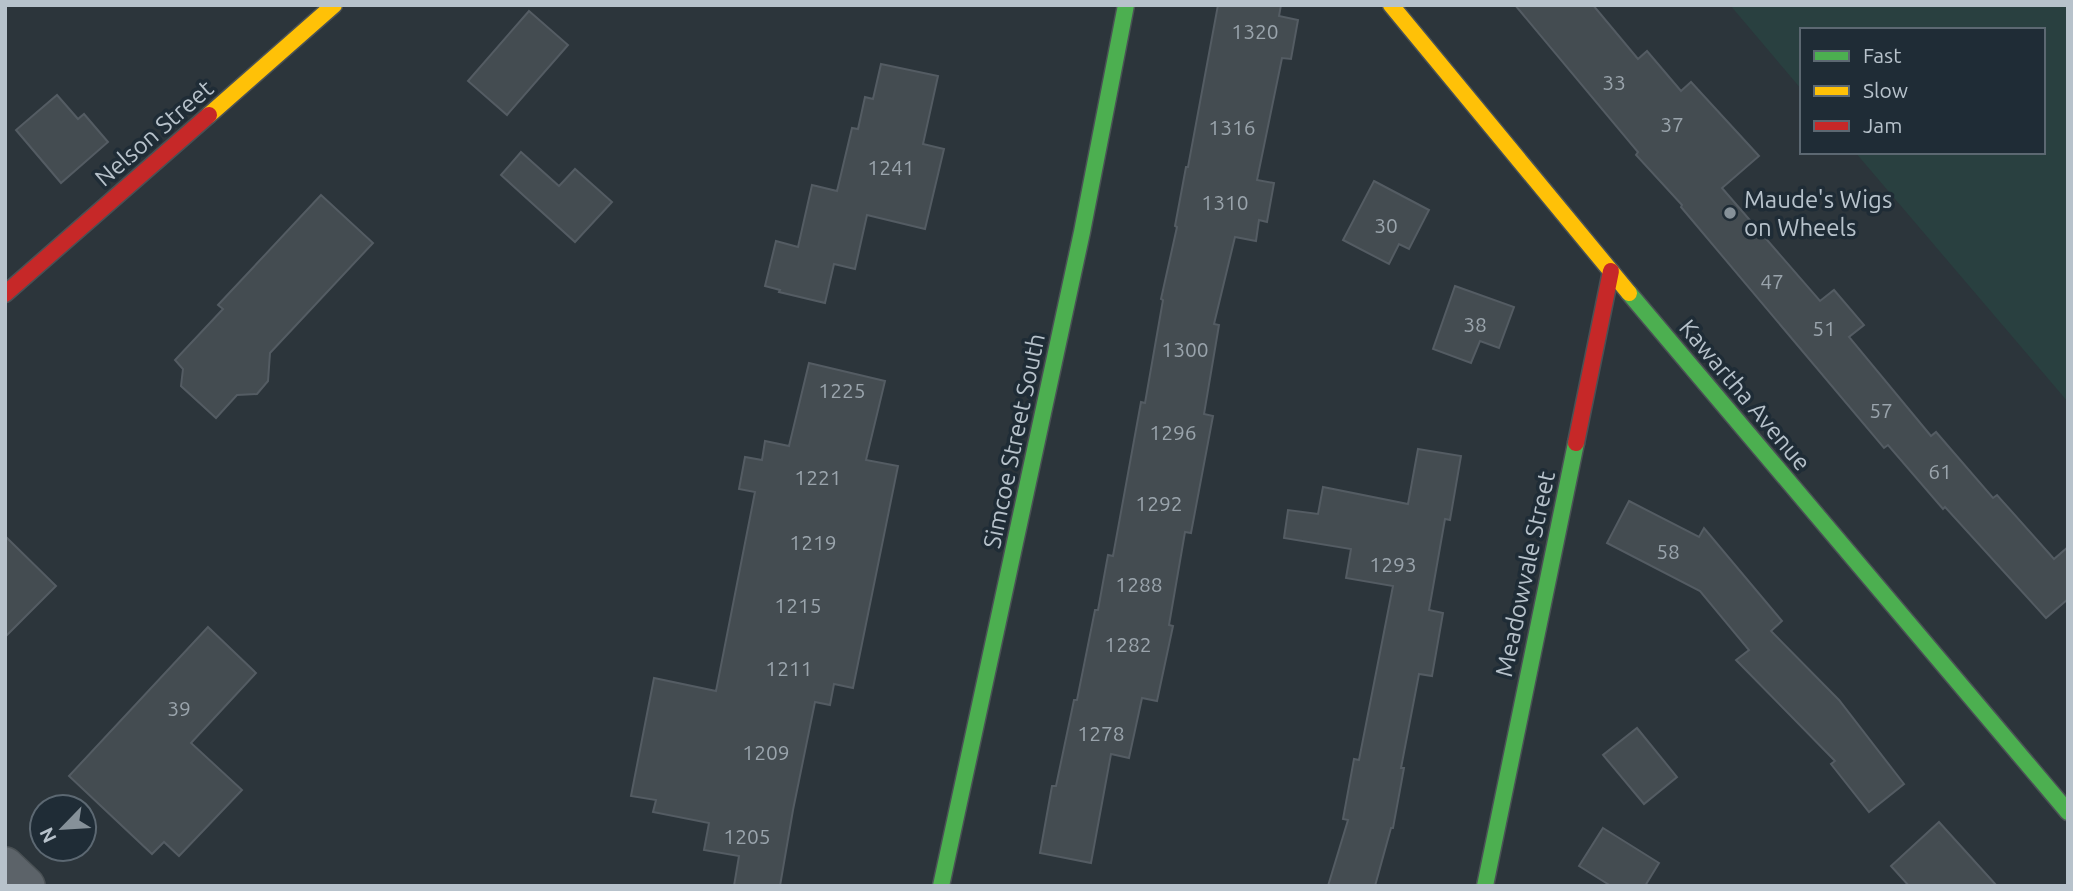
<svg xmlns="http://www.w3.org/2000/svg" width="2073" height="891" viewBox="0 0 2073 891" font-family="Ubuntu,sans-serif">
	<rect width="100%" height="100%" fill="#2c353b"/>
	<path fill="#294040" d="M 1730,5 L 2068,5 L 2068,402 L 1855,152 L 2043,152 L 2043,30 L 1802,30 L 1802,90 Z"/>
	<g fill="#444c51" stroke="#545c63" stroke-width="2">
		<path d="M 1218,5 L 1281,5 L 1279,16 L 1298,20 L 1291,59 L 1282,58 L 1257,180 L 1274,183 L 1267,222 L 1259,220 L 1256,241 L 1235,237 L 1214,324 L 1219,325 L 1204,414 L 1213,416 L 1191,533 L 1185,532 L 1169,625 L 1173,626 L 1157,701 L 1142,698 L 1129,758 L 1111,754 L 1091,863 L 1040,853 L 1052,786 L 1056,786 L 1074,700 L 1077,700 L 1095,610 L 1098,610 L 1108,555 L 1113,556 L 1141,402 L 1145,403 L 1163,300 L 1161,299 L 1177,227 L 1175,226 L 1186,167 L 1188,167 Z"/>
		<path d="M 1515,5 L 1593,5 L 1638,59 L 1647,51 L 1681,91 L 1691,82 L 1759,156 L 1722,188 L 1820,301 L 1834,290 L 1864,325 L 1849,337 L 1931,436 L 1936,432 L 1993,498 L 1997,495 L 2054,559 L 2068,547 L 2068,599 L 2046,618 L 1945,507 L 1943,509 L 1888,445 L 1884,448 L 1681,207 L 1682,205 L 1636,155 L 1638,152 Z"/>
		<path d="M 529,11 L 568,45 L 507,115 L 468,81 Z"/>
		<path d="M 881,64 L 938,76 L 923,144 L 944,149 L 925,229 L 867,215 L 855,269 L 834,264 L 825,303 L 779,292 L 780,290 L 765,286 L 776,241 L 798,247 L 812,185 L 837,191 L 852,128 L 858,129 L 865,97 L 873,99 Z"/>
		<path d="M 57,95 L 78,119 L 84,114 L 108,142 L 61,183 L 16,130 Z"/>
		<path d="M 521,152 L 559,186 L 575,169 L 612,202 L 575,242 L 501,175 Z"/>
		<path d="M 1374,181 L 1429,210 L 1409,249 L 1399,244 L 1389,264 L 1343,240 Z"/>
		<path d="M 321,195 L 373,243 L 270,353 L 268,381 L 257,394 L 237,395 L 216,418 L 181,386 L 183,369 L 175,360 L 223,309 L 218,305 Z"/>
		<path d="M 1455,286 L 1514,307 L 1499,348 L 1480,341 L 1471,363 L 1433,349 Z"/>
		<path d="M 809,363 L 885,381 L 866,460 L 898,466 L 853,688 L 834,684 L 830,705 L 815,702 L 793,810 L 780,886 L 734,886 L 739,856 L 704,850 L 709,823 L 653,812 L 656,800 L 631,796 L 654,678 L 716,691 L 755,492 L 739,489 L 745,457 L 762,460 L 765,441 L 789,446 Z"/>
		<path d="M 1418,449 L 1461,456 L 1450,520 L 1445,519 L 1429,610 L 1443,613 L 1432,676 L 1419,674 L 1401,768 L 1404,768 L 1393,828 L 1391,828 L 1375,886 L 1328,886 L 1348,820 L 1343,819 L 1354,759 L 1359,760 L 1393,586 L 1346,578 L 1351,549 L 1284,538 L 1288,510 L 1318,514 L 1323,487 L 1408,504 Z"/>
		<path d="M 1629,501 L 1699,537 L 1704,528 L 1782,621 L 1771,631 L 1839,700 L 1904,784 L 1869,812 L 1831,764 L 1835,761 L 1736,660 L 1749,650 L 1700,591 L 1607,543 Z"/>
		<path d="M 5,536 L 56,586 L 5,637 Z"/>
		<path d="M 208,627 L 256,673 L 191,743 L 242,790 L 179,856 L 164,842 L 152,854 L 69,776 Z"/>
		<path d="M 1637,728 L 1677,777 L 1644,804 L 1603,755 Z"/>
		<path d="M 1939,822 L 1997,886 L 1909,886 L 1891,866 Z"/>
		<path d="M 1603,828 L 1659,863 L 1645,886 L 1611,886 L 1579,866 Z"/>
	</g>
	<g fill="none" stroke-linecap="round" stroke-linejoin="round">
		<defs>
			<path id="street" d="M 5,866 L 26,886"/>
			<g id="fast">
				<path d="M 1629,293 L 2068,812"/>
				<path d="M 941,886 L 1082,232 L 1126,5"/>
				<path d="M 1485,886 L 1576,443"/>
			</g>
			<g id="slow">
				<path d="M 1391,5 L 1629,293"/>
				<path d="M 209,115 L 334,5"/>
			</g>
			<g id="jam">
				<path d="M 5,294 L 209,115"/>
				<path d="M 1576,443 L 1611,271"/>
			</g>
		</defs>
		<use href="#street" stroke="#4a5155" stroke-width="40"/>
		<use href="#fast" stroke="#4a5155" stroke-width="19"/>
		<use href="#slow" stroke="#4a5155" stroke-width="19"/>
		<use href="#jam" stroke="#4a5155" stroke-width="19"/>
		<use href="#street" stroke="#5c6369" stroke-width="37"/>
		<use href="#fast" stroke="#4caf50" stroke-width="16"/>
		<use href="#slow" stroke="#ffc107" stroke-width="16"/>
		<use href="#jam" stroke="#c62828" stroke-width="16"/>
	</g>
	<circle fill="#869199" stroke="#1f2c36" stroke-width="2.5" cx="1730" cy="213" r="7"/>
	<g text-anchor="middle" dominant-baseline="central" stroke-width="7" stroke-linejoin="round" paint-order="stroke">
		<g font-size="21" fill="#9aa4ac">
			<text x="1255" y="31">1320</text>
			<text x="1614" y="82">33</text>
			<text x="1672" y="124">37</text>
			<text x="1232" y="127">1316</text>
			<text x="891" y="167">1241</text>
			<text x="1225" y="202">1310</text>
			<text x="1386" y="225">30</text>
			<text x="1772" y="281">47</text>
			<text x="1475" y="324">38</text>
			<text x="1824" y="328">51</text>
			<text x="1185" y="349">1300</text>
			<text x="842" y="390">1225</text>
			<text x="1881" y="410">57</text>
			<text x="1173" y="432">1296</text>
			<text x="1940" y="471">61</text>
			<text x="818" y="477">1221</text>
			<text x="1159" y="503">1292</text>
			<text x="813" y="542">1219</text>
			<text x="1668" y="551">58</text>
			<text x="1393" y="564">1293</text>
			<text x="1139" y="584">1288</text>
			<text x="798" y="605">1215</text>
			<text x="1128" y="644">1282</text>
			<text x="789" y="668">1211</text>
			<text x="179" y="708">39</text>
			<text x="1101" y="733">1278</text>
			<text x="766" y="752">1209</text>
			<text x="747" y="836">1205</text>
		</g>
		<g font-size="24" fill="#b7c2cb" stroke="#1f2c36">
			<text transform="translate(154 133) rotate(-41)">Nelson Street</text>
			<text transform="translate(1745 395) rotate(50)">Kawartha Avenue</text>
			<text transform="translate(1014 441) rotate(-78)">Simcoe Street South</text>
			<text transform="translate(1525 574) rotate(-78)">Meadowvale Street</text>
		</g>
		<g font-size="24" fill="#b7c2cb" stroke="#1f2c36" text-anchor="start">
			<text x="1744" y="199">Maude's Wigs<tspan x="1744" dy="28">on Wheels</tspan></text>
		</g>
	</g>
	<rect width="2073" height="891" fill="none" stroke="#b7c2cb" stroke-width="14"/>
	<rect x="1800" y="28" width="245" height="126" fill="#1f2c36" stroke="#5c6872" stroke-width="2"/>
	<rect x="1814" y="51" width="35" height="10" fill="#4caf50" stroke="#5c6872" stroke-width="2"/>
	<text x="1863" y="63" font-size="21" fill="#b7c2cb">Fast</text>
	<rect x="1814" y="86" width="35" height="10" fill="#ffc107" stroke="#5c6872" stroke-width="2"/>
	<text x="1863" y="98" font-size="21" fill="#b7c2cb">Slow</text>
	<rect x="1814" y="121" width="35" height="10" fill="#c62828" stroke="#5c6872" stroke-width="2"/>
	<text x="1863" y="133" font-size="21" fill="#b7c2cb">Jam</text>
	<g transform="translate(63 828) rotate(245)"><circle r="33" fill="#1f2c36" stroke="#5c6872" stroke-width="2"/>
	<path d="M0-5L12 26L0 18L-12 26Z" fill="#869199"/>
	<text y="-10" font-size="19" font-weight="bold" text-anchor="middle" fill="#b7c2cb">N</text>
	</g>
</svg>
